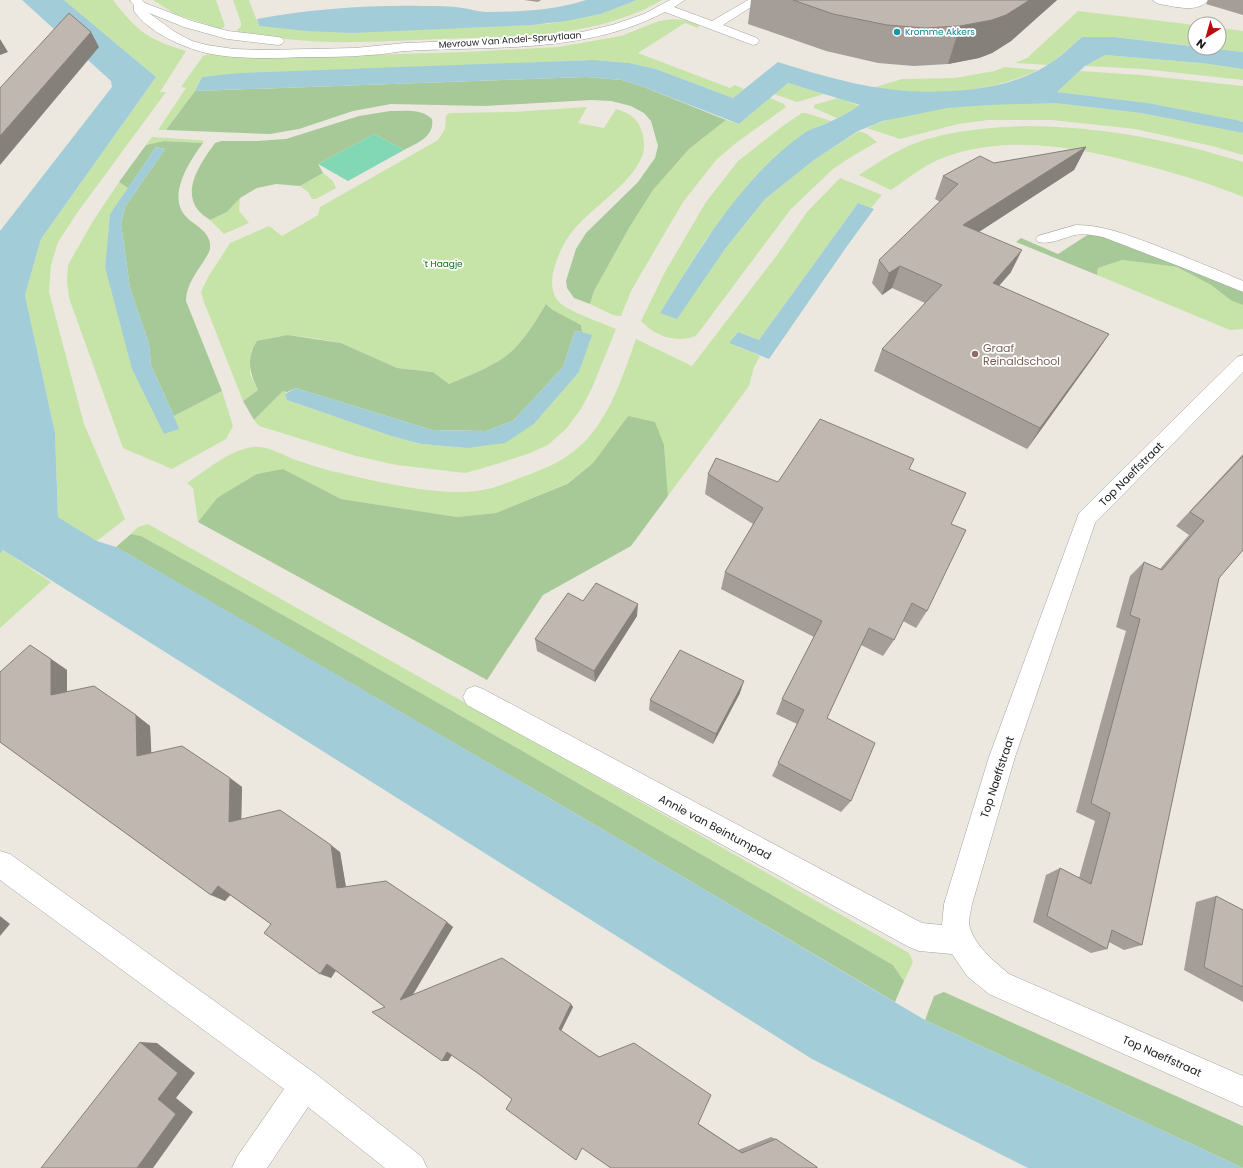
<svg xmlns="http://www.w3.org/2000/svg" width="1243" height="1168" viewBox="0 0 1243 1168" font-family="Poppins,sans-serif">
	<rect width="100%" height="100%" fill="#ece8e0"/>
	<g fill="#c7e4a8">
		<path d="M 64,0 L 113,0 C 138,32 147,39 186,51 L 160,92 L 166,92 L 77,213 L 58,242 L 51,265 L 49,292 L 84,424 L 125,519 L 97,541 L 58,517 L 55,433 L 25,295 L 41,239 L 156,77 Z"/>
		<path d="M 153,0 L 216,0 L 225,26 L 221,29 L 175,14 Z"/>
		<path d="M 233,0 L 249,0 L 259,26 L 356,33 L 361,31 L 547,24 L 601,14 L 637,0 L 662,0 C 598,38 513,37 441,39 C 389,41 337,45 286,39 C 270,37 254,35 238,32 L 237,30 L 241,26 L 241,23 Z"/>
		<path d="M 1078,11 L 1195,25 L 1195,46 L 1114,37 L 1082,37 L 1049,65 L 1015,63 L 1027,58 Z"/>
		<path d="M 673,19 L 685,20 L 699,25 L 698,28 L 685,23 L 638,53 L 730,88 L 735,85 L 744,89 L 733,98 L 656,69 L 629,63 L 594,60 L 202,77 L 195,91 L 166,130 L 158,130 L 186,88 L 181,87 L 203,56 L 212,53 L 262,58 L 465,52 L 558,47 L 621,36 L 659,21 Z"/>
		<path d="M 1219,28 L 1243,31 L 1243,52 L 1209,48 L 1219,48 Z"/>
		<path d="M 1105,55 L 1201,63 L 1243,69 L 1243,80 L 1143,69 L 1085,66 Z"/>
		<path d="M 1005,67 L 1038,70 C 987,94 928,97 872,88 L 902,79 L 955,78 L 994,71 Z"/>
		<path d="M 1080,71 L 1141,75 L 1243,86 L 1243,122 L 1148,103 L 1056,92 Z"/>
		<path d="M 788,83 L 824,94 L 797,102 L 774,94 Z"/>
		<path d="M 770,98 L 784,104 L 786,107 L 736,143 L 717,159 L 683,202 L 631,291 L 621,316 L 613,315 L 590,304 L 594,291 L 629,228 L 653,190 L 689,149 L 726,120 L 739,124 Z"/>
		<path d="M 838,98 L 860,106 L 837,118 L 814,108 L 814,105 Z"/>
		<path d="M 1054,103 L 1141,113 L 1243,133 L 1243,155 L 1212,146 L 1135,129 L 1051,120 L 988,120 L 958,124 L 900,139 L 867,128 C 920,104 996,103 1054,103 Z"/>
		<path d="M 587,107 L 578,123 L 604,128 L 616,109 C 629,113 638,118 642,132 C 645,141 645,152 640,161 C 625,190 585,211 567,239 C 561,248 557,259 554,269 C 551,280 551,292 558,301 C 567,311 602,323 616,329 L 592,388 L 581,409 L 567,428 L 548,445 L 528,454 L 480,469 L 465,473 L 397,465 L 356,456 L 259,426 L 254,420 L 283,391 L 287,392 L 285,394 L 287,400 L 391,436 L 421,444 L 467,448 L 534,424 L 579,372 L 591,335 L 582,332 L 581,325 L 553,310 L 547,304 C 536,319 528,336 514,349 C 497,366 471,374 449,384 L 433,372 L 397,368 L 341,343 L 313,338 L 288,335 L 251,351 L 250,374 L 258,390 L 243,401 L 204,302 L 201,292 L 208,277 L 230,243 L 269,226 L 282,236 L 318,215 L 320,207 L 438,140 L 445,129 L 446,116 L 449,113 L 513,112 Z"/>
		<path d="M 802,113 L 806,113 L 831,121 L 804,133 L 757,175 L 704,242 L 660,313 L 725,249 L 765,199 L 814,160 L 859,131 L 867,134 L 877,142 L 851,157 L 833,169 L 791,209 L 696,336 C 676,343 656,337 641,321 L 665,272 L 706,202 L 738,161 L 784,125 Z"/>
		<path d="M 1024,126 C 1099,126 1172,140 1243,162 L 1243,197 C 1214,185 1182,175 1151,167 C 1085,149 1012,133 945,157 C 925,164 909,178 891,190 L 859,175 C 874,165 889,155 904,148 C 941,131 984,128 1024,126 Z"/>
		<path d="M 152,137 L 199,140 L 204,141 L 203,143 L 164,141 L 146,145 Z"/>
		<path d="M 323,173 L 333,181 L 336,188 L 316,199 L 312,199 L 308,192 L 300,186 Z"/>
		<path d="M 840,178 L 882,195 L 871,208 L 858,203 L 759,340 L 738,332 L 729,343 L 760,356 L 754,367 L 749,386 L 668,496 L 664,445 L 628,416 L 593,463 L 566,484 L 496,513 L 457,517 L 341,499 L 282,469 L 217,498 L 198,522 L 193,488 L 187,483 C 207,470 229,450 253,447 C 267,445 282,455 296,460 C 309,464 322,469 336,472 C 374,481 445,498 482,490 C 497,488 511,481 525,476 C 556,465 579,453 598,425 C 616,399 625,369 636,339 L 692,366 L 777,255 L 807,212 Z"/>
		<path d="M 119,182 L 128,188 L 110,214 L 105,267 L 178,429 L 174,416 L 222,391 L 233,426 L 226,439 L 172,469 L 123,448 L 69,298 L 67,281 L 68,265 L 93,221 Z"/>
		<path d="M 240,198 L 239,211 L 249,223 L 224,234 L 210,220 L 227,212 Z"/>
		<path d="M 1122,260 L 1177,267 L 1211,285 L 1232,301 L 1243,305 L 1243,329 L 1230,330 L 1097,275 L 1098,268 Z"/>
		<path d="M 148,524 L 909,953 L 913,962 L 904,981 L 893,965 C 643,821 394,675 141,536 L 131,534 L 138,527 Z"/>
		<path d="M 3,550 L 51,582 L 0,628 L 0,554 Z"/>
	</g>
	<g fill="#a7c997">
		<path d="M 587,77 L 622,80 L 644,87 L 726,120 L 689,149 L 653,190 L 629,228 L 594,291 L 590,304 L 574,298 L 567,288 L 566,281 L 576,249 L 586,233 L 638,182 L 655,158 L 658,146 L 651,121 L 644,113 L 631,106 L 611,101 L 591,100 L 485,106 L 391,104 L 353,111 L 299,129 L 270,134 L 166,130 L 195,91 Z"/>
		<path d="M 390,111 C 404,111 421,108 432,119 C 435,136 418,143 404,150 L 374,134 L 318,164 L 323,173 L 300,186 L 276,184 L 257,188 L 240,198 L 227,212 L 210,220 C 206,217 201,214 198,210 C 181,189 203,160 215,143 L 221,141 L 257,141 L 286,139 L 359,116 Z"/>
		<path d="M 164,141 L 203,143 C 191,159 169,192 183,213 C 191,225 212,230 210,248 C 210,252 207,255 205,259 C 197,272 186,285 186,301 L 222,391 L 174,416 L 151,365 L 149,344 L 130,288 L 121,224 L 125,207 L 165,149 L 156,147 L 128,188 L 119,182 L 146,145 Z"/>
		<path d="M 1089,234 L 1098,234 L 1243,291 L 1243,305 L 1232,301 L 1211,285 L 1177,267 L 1122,260 L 1098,268 L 1097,275 L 1016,242 L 1021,238 L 1058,254 Z"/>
		<path d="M 546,304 L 553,310 L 581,325 L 582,332 L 575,331 L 563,367 L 513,421 L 486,431 L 432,430 L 296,388 L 287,392 L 283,391 L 254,420 L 243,401 L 258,390 C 249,372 246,358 257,341 L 288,335 L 341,343 L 397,368 L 433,372 L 449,384 C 471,374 497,366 514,349 C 527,336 537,319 546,304 Z"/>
		<path d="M 628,416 L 655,422 L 664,445 L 668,496 L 631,546 L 543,595 L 487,680 L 198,522 L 217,498 L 257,474 L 283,469 L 341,499 L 457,517 L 496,513 L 567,484 L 593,463 Z"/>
		<path d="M 131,534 L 141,536 C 394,675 643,821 893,965 L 904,981 L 895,1002 L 573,812 L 116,547 Z"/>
		<path d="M 944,992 L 1243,1126 L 1243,1168 L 925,1020 L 934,996 Z"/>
	</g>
	<path fill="#82d8b5" d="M 374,134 L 404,150 L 348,181 L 318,164 Z"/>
	<g fill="#a2cdd8">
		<path d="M 22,0 L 64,0 L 156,77 L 41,239 L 25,295 L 55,433 L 58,517 L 97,541 L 116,547 L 193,591 L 573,812 L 925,1020 L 1243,1168 L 1028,1168 L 812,1059 L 3,550 L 0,554 L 0,231 L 112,87 L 111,81 Z"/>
		<path d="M 586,0 L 637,0 L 601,14 L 566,21 L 532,25 L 352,33 L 307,31 L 259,26 L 257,19 C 312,9 367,5 423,6 C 436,6 450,6 463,8 C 471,9 479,12 487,12 C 519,12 556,10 586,0 Z"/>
		<path d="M 1082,37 L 1114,37 L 1243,52 L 1243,69 L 1201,63 L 1105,55 L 1085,66 L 1057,92 L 1148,103 L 1236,120 L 1243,122 L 1243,133 L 1141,113 L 1054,103 L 988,105 L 947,108 L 883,121 L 858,131 L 814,160 L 765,199 L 725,249 L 677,319 L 660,313 C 699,250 742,177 803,134 C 809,129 818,127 825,124 C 836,119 850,112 860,105 L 788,83 L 739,124 L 644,87 L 622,80 L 587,77 L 195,91 L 202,77 L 239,73 L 594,60 L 629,63 L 656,69 L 733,98 L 778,62 C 848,84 900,98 975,89 C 1000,86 1028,78 1049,64 C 1061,57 1071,46 1082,37 Z"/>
		<path d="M 156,147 L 165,149 L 125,207 L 121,224 L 130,288 L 149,344 L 151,365 L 174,416 L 179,429 L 164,434 L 132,369 L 105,267 L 110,214 Z"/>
		<path d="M 858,203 L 874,209 L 845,249 L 769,359 L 729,343 L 738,332 L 759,340 Z"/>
		<path d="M 575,331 L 582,332 L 592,335 L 579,372 L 534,424 L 505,443 L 467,448 L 421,444 L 391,436 L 287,400 L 285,394 L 296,388 L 432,430 L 486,431 L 513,421 L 563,367 Z"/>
	</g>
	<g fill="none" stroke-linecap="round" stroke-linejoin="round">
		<defs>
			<g id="minor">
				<path d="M 130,0 L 142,0 L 145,3 L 192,21 L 228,31 L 278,37 L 282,38 L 284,41 L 282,44 L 278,45 L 227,39 L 184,27 L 149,13 L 175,32 L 192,41 L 207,45 L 234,49 L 263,50 L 355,48 L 405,43 L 513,39 L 582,32 L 612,25 L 644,14 L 670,0 L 685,0 L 674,7 L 712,21 L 748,0 L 762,0 L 723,25 L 757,38 L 759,41 L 757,44 L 753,45 L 665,12 C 585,54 492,46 405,51 C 393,52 381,55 369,55 C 349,57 328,57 308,57 C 275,58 239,60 206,53 C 182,47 148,32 134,11 L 134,5 Z"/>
				<path d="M 1153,0 L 1208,0 C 1198,14 1173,6 1159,4 L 1155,2 Z"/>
				<path d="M 1076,225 C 1104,225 1127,235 1152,244 C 1183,256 1213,268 1243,281 L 1243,292 L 1181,267 L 1103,237 C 1094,235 1084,233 1075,235 C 1063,238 1050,245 1038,242 L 1036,239 L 1038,236 Z"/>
				<path d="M 1243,355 L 1243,372 L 1095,523 L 1015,757 L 972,904 C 971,910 969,917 969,923 C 972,944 994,961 1009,974 L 1243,1076 L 1243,1107 L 989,994 L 967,976 L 952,954 L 919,951 L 909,947 L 467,705 L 463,697 L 467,689 L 475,686 L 483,689 L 922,923 L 942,925 L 944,904 L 989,757 L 1079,513 L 1237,357 Z"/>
				<path d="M 0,851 L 10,854 L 316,1074 L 422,1157 L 427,1168 L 385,1168 L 308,1107 L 267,1168 L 232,1168 L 237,1157 L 284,1089 L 0,880 Z"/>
			</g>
		</defs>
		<use href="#minor" stroke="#a2a2a2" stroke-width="1"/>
		<use href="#minor" fill="#fff" fill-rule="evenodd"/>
	</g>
	<g fill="#a59d97">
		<path d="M 524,0 L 541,0 L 538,2 Z"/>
		<path d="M 751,0 L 1057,0 L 1011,41 L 992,53 L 979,58 L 948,64 L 914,66 L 878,63 L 826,51 L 748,24 Z"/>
		<path d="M 1208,0 L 1243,0 L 1243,15 L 1206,4 Z"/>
		<path d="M 1086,147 L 1074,170 L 979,232 L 1011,272 L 999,286 L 1109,334 L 1094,356 L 1027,449 L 874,371 L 882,349 L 925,303 L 892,288 L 882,295 L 872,283 L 879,260 L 940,202 L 935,199 L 943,176 L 994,163 Z"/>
		<path d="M 1243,454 L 1243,550 L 1219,578 L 1142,945 L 1124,950 L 1109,942 L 1107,949 L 1091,953 L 1033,922 L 1046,875 L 1060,868 L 1079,878 L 1095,821 L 1076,812 L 1126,631 L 1116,627 L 1130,576 L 1144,562 L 1160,569 L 1189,535 L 1176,526 Z"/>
		<path d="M 914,459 L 909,469 L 951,524 L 927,611 L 916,628 L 903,621 L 894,640 L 883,656 L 861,645 L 827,718 L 851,801 L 841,812 L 772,776 L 797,724 L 776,714 L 782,699 L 814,637 L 721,589 L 725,572 L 753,524 L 705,494 L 708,474 L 778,482 Z"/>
		<path d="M 637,616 L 595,682 L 537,651 L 535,639 Z"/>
		<path d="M 51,659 L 67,670 L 67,692 L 136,715 L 150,726 L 151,753 L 230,778 L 242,787 L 241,819 L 340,852 L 346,887 L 453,927 L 412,995 L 571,1004 L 573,1007 L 561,1031 L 738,1150 L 771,1137 L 776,1139 L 817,1167 L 611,1168 L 512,1099 L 479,1074 L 452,1055 L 448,1061 L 442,1061 L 385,1007 L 355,985 L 336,971 L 331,978 L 271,924 L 230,895 L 225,901 L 211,895 L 0,742 Z"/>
		<path d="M 740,693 L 713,744 L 649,710 L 650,700 Z"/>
		<path d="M 1216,896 L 1243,910 L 1243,1002 L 1184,970 L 1196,902 Z"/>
	</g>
	<g fill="#86807b">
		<path d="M 1029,0 L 1057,0 L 1011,41 L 992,53 L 979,58 L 948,64 L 960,26 Z"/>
		<path d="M 91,32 L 99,47 L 0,165 L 0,136 Z"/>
		<path d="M 0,39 L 8,52 L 0,55 Z"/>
		<path d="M 1086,147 L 1074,170 L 954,248 L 963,225 Z"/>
		<path d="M 1022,250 L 1011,272 L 982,305 L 993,283 Z"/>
		<path d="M 900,266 L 892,288 L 882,295 L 889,273 Z"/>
		<path d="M 1109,334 L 1094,356 L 1027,449 L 1040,428 Z"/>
		<path d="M 638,604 L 637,616 L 595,682 L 594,671 Z"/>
		<path d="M 51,659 L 67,670 L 67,706 L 51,695 Z"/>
		<path d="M 744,681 L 740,693 L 713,744 L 716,734 Z"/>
		<path d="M 136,715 L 150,726 L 152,766 L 137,756 Z"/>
		<path d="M 230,778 L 242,787 L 241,830 L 229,822 Z"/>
		<path d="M 331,845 L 340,852 L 347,894 L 337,888 Z"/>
		<path d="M 218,886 L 232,893 L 225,901 L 211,895 Z"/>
		<path d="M 0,916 L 10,924 L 0,936 Z"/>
		<path d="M 447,922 L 453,927 L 408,1003 L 400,1000 Z"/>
		<path d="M 327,964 L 337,968 L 331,978 L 320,974 Z"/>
		<path d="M 571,1004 L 573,1007 L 561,1031 L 559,1029 Z"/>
		<path d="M 140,1042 L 157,1043 L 195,1073 L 176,1098 L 193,1112 L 153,1168 L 137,1168 Z"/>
		<path d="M 447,1052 L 453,1053 L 448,1061 L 442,1061 Z"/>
	</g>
	<g fill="#c0b7b0" stroke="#86807b">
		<path d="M 793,0 L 1029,0 L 1025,3 L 1006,15 L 992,20 L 960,26 L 925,28 L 887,25 L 833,14 Z"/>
		<path d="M 69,13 L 91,32 L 0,136 L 0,88 Z"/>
		<path d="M 1086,147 L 963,225 L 1022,250 L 993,283 L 1109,334 L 1040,428 L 882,349 L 942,285 L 900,266 L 889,273 L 879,260 L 958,184 L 943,176 L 980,156 L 994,163 Z"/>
		<path d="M 820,419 L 914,459 L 909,469 L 966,493 L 951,524 L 966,530 L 927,611 L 912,603 L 894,640 L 869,628 L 827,718 L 875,743 L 851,801 L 778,763 L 804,710 L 782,699 L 822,621 L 725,572 L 763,508 L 708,474 L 716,458 L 778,482 Z"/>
		<path d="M 1243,456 L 1243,550 L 1219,578 L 1142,945 L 1112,930 L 1107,949 L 1047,916 L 1060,868 L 1091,884 L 1110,813 L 1091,803 L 1140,619 L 1130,615 L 1144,562 L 1162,570 L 1204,521 L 1190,512 Z"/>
		<path d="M 596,583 L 638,604 L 594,671 L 535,639 L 568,593 L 583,601 Z"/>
		<path d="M 30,645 L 51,659 L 51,695 L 94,686 L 136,715 L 137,756 L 182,746 L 230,778 L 229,822 L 280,810 L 331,845 L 337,888 L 386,881 L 447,922 L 400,1000 L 502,958 L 571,1004 L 559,1029 L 599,1057 L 634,1043 L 711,1095 L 698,1124 L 742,1153 L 776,1139 L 817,1167 L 817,1168 L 611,1168 L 582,1148 L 576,1160 L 506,1109 L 512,1099 L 479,1074 L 447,1052 L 442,1061 L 372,1012 L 385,1007 L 355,985 L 327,964 L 320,974 L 264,933 L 271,924 L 218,886 L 211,895 L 0,742 L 0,672 Z"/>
		<path d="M 680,650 L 744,681 L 716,734 L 650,700 Z"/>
		<path d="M 1216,896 L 1243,910 L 1243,987 L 1204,967 Z"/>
		<path d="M 140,1042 L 178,1073 L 158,1099 L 176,1114 L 137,1168 L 41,1168 Z"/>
	</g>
	<circle fill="#0f9aa8" stroke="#fff" stroke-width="1.5" cx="897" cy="32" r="4"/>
	<circle fill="#8d6e63" stroke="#fff" stroke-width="1.5" cx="975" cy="354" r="4"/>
	<g text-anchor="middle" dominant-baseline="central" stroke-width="3.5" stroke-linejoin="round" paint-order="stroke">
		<g font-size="9" fill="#0d838f" stroke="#fff" text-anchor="start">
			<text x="905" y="32">Kromme Akkers</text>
		</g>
		<g font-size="9" fill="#1b1b1b" stroke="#fff">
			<text transform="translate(510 40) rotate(-4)">Mevrouw Van Andel-Spruytlaan</text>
		</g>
		<g font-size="9" fill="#117017" stroke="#fff">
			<text x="443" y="264">'t Haagje</text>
		</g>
		<g font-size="11" fill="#785e54" stroke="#fff" text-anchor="start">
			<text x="983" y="348">Graaf<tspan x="983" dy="13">Reinaldschool</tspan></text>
		</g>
		<g font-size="11" fill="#1b1b1b" stroke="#fff">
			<text transform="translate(1131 474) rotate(-45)">Top Naeffstraat</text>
			<text transform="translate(997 777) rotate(-72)">Top Naeffstraat</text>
			<text transform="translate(715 827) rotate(28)">Annie van Beintumpad</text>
			<text transform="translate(1162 1056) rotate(24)">Top Naeffstraat</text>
		</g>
	</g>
	<g transform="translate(1207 36) rotate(217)"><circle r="19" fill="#ffffff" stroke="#a4a4a4"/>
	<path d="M0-3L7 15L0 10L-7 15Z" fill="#ba0b0e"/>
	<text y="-6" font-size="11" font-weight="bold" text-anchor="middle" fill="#1b1b1b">N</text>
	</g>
</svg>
